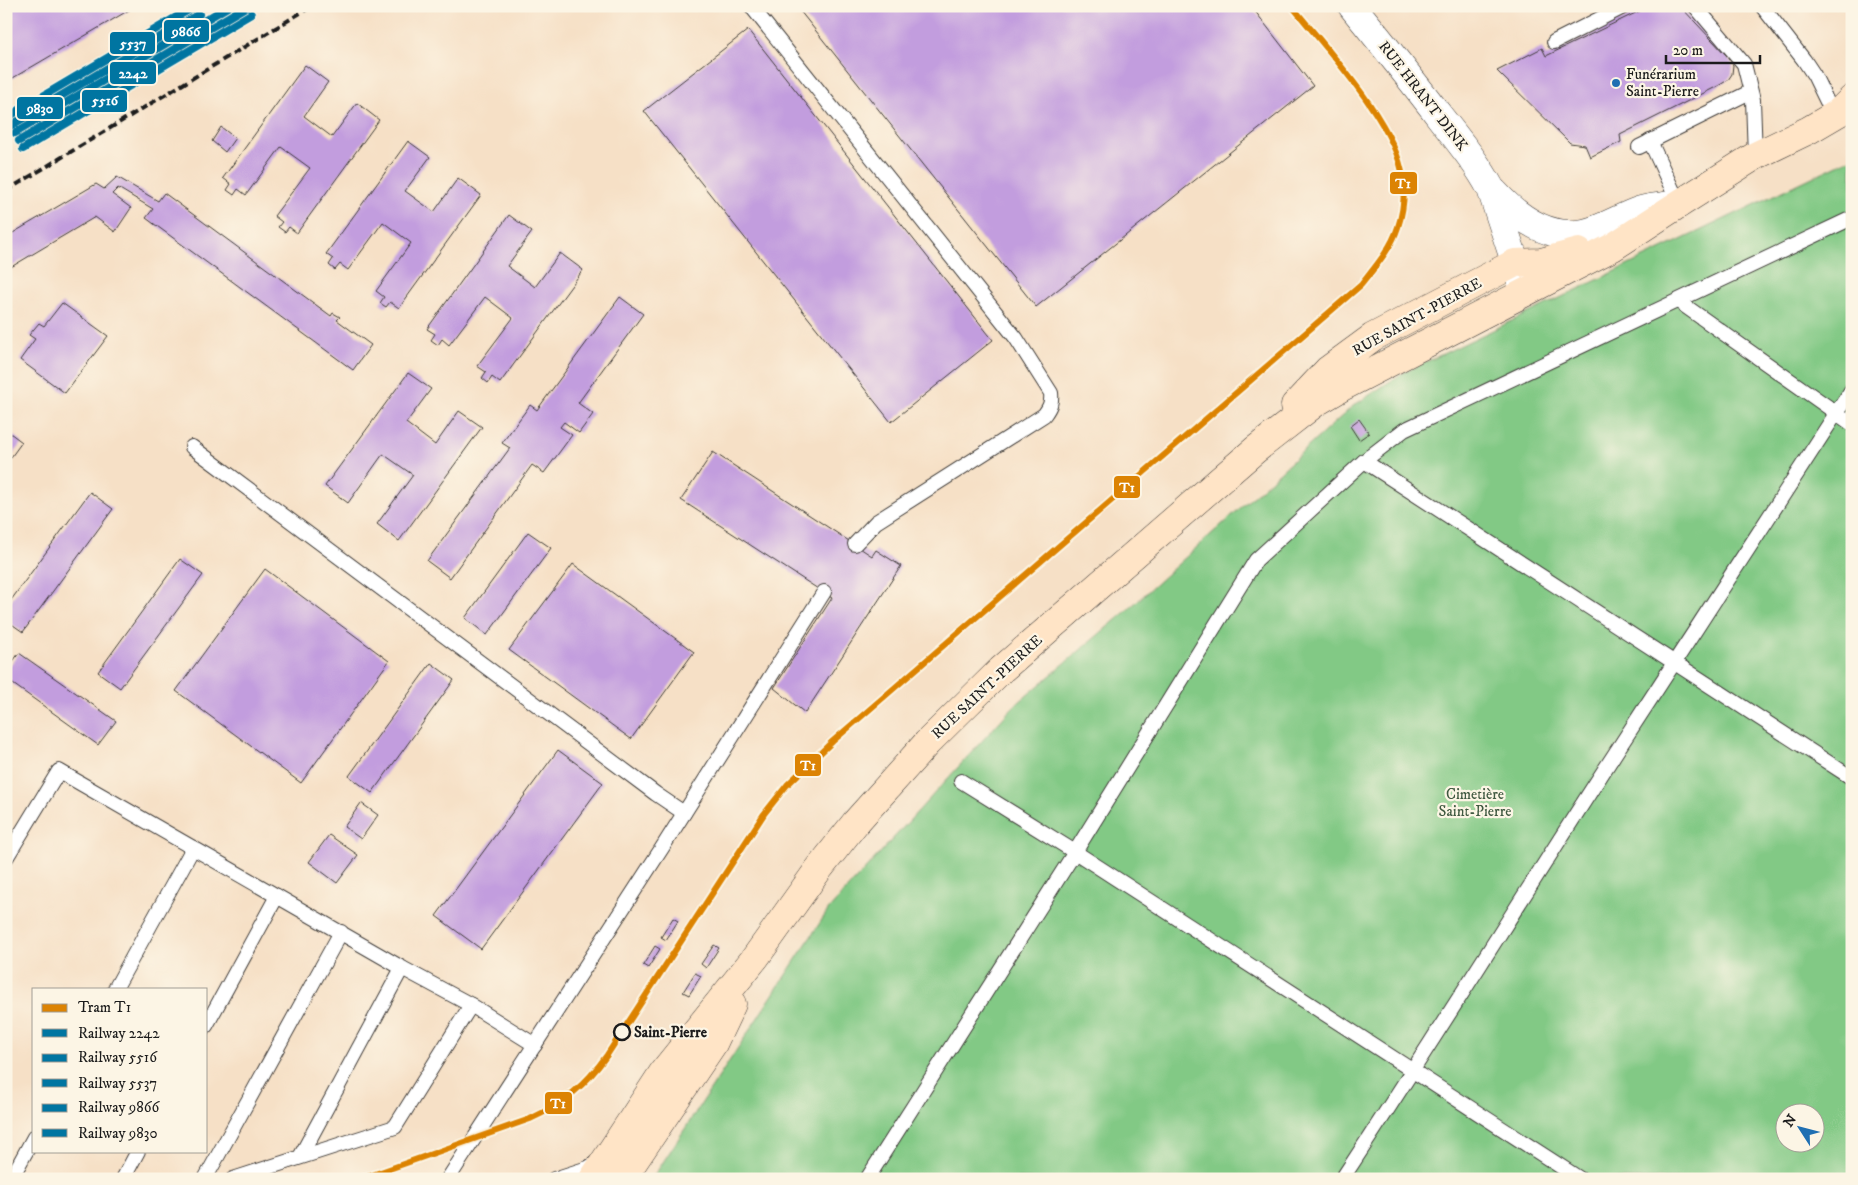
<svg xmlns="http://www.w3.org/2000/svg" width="1858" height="1185" viewBox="0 0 1858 1185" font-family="'IM FELL DW Pica',serif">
	<rect width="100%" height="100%" fill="#fcf5e5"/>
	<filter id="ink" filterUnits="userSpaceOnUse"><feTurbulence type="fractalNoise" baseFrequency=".02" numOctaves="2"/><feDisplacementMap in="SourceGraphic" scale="10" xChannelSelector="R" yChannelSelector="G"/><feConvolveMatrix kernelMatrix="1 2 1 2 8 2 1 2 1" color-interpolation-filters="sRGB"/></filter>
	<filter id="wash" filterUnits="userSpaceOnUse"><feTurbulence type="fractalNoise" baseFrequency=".0096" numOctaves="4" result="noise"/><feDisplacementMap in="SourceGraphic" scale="20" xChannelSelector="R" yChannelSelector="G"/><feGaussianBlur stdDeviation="1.12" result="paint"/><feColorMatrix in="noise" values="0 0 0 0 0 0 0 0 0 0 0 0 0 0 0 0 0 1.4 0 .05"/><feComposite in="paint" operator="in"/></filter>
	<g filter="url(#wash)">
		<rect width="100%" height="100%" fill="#f6e0c6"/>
		<path fill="#82c985" stroke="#4f7250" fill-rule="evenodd" d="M 1852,158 L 1852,1179 L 652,1179 L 829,909 L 1012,708 L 1124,613 L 1353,406 L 1403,373 ZM 1786,1112 L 1816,1112 L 1816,1142 L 1786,1142 Z"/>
		<g id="blocks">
			<g fill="#c29dde">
				<path d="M 6,6 L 136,6 L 6,82 Z"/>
				<path d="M 796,6 L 1251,6 L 1313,86 L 1036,307 Z"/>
				<path d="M 1650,6 L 1680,6 L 1727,56 L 1733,65 L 1732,74 L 1728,80 L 1718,86 L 1620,135 L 1621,142 L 1590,157 L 1585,145 L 1570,143 L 1497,71 L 1542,48 L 1546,56 Z"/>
				<path d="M 748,30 L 993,340 L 891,422 L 644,111 Z"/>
				<path d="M 305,65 L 328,82 L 304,116 L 332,137 L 357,103 L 379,120 L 297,233 L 289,227 L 285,232 L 278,227 L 282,222 L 274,216 L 310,168 L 281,147 L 246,195 L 238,189 L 234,195 L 227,190 L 231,184 L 223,178 Z"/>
				<path d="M 221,127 L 235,138 L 225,152 L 212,141 Z"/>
				<path d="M 408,141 L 430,157 L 405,191 L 434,212 L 458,178 L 481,195 L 399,308 L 390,302 L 386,307 L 380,303 L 384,297 L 376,291 L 411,243 L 383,222 L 348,270 L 340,264 L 335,270 L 329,265 L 333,259 L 326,254 Z"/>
				<path d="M 117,177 L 158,201 L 164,193 L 331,316 L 333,313 L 340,317 L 337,320 L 371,345 L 353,370 L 146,218 L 153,209 L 118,188 L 112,194 L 131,208 L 115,232 L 95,217 L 6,270 L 6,237 L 96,184 L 104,189 Z"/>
				<path d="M 509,215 L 532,232 L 507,266 L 535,287 L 560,253 L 583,270 L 500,383 L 492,377 L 488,383 L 482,378 L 486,372 L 477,366 L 513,318 L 485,297 L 449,345 L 442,339 L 438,345 L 431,340 L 435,334 L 427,329 Z"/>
				<path d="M 620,297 L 643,314 L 578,403 L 593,414 L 579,433 L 564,422 L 560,427 L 572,435 L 544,473 L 532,465 L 450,578 L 427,561 L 510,448 L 502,443 L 530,405 L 537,410 Z"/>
				<path d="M 62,303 L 108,336 L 65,393 L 20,360 L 35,339 L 29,335 L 39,323 L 44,326 Z"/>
				<path d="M 408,373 L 431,389 L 406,423 L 435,445 L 459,411 L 482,427 L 399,541 L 377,524 L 413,475 L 383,454 L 348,503 L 325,486 Z"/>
				<path d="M 1359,419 L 1369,433 L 1359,440 L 1350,426 Z"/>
				<path d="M 6,430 L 22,442 L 6,464 Z"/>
				<path d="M 713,452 L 872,556 L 876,550 L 901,566 L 805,713 L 774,688 L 832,598 L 681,500 Z"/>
				<path d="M 90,492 L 113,509 L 23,632 L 6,620 L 6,607 Z"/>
				<path d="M 528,532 L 551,548 L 487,635 L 465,618 Z"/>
				<path d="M 180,559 L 203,575 L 120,688 L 98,672 Z"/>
				<path d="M 573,564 L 694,652 L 631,739 L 509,650 Z"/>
				<path d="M 265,569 L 389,661 L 301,783 L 176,691 Z"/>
				<path d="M 19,653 L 116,721 L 98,745 L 6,679 L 6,671 Z"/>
				<path d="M 431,663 L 454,680 L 372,793 L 349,776 Z"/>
				<path d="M 558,750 L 603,783 L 481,949 L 436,916 Z"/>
				<path d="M 361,803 L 378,815 L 361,839 L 344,827 Z"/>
				<path d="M 329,835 L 358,855 L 337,883 L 309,862 Z"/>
				<path d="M 673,918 L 678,921 L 666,940 L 661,937 Z"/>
				<path d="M 714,945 L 719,948 L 706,968 L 701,964 Z"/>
				<path d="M 655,946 L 660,949 L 648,968 L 643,965 Z"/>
				<path d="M 695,973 L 701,976 L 689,995 L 683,992 Z"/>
			</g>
		</g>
	</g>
	<g filter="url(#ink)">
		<use href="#blocks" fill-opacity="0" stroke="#3d3936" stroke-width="1"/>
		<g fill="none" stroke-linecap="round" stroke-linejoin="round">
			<defs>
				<g id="service">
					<path d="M 751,6 L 1016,338 L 1051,393 C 1052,402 1050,407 1044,415 L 876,522 L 855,544"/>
					<path d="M 1695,6 L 1744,64 L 1753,100 L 1755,156"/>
					<path d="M 1762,6 L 1804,60 L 1814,75 L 1834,116"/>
					<path d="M 1554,42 L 1625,6"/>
					<path d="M 1650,141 L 1679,204"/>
					<path d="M 1639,147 L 1750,92"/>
					<path d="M 1678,301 L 1852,424"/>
					<path d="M 192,447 L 656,794 L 684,813"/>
					<path d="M 1364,461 L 1852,778"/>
					<path d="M 961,781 L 1075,852 L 1580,1179"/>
					<path d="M 6,858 L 59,771 L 402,968 L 471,1005 L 535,1045"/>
					<path d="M 115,989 L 193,848"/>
					<path d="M 206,1026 L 277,896"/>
					<path d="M 300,1157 L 402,968"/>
					<path d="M 11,1179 L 34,1137"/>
					<path d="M 123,1179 L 138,1151"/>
					<path d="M 205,1179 L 341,932"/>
					<path d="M 233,1179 L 395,1127 L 471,1005"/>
					<path d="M 448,1179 L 662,848 L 824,592"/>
					<path d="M 554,1179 L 588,1168 L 600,1160"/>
					<path d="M 867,1179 L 1075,852 L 1256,560 L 1364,461 L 1404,430 L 1852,218"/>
					<path d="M 1342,1179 C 1436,1037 1525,892 1618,749 C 1696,629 1774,510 1852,389"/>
				</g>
				<g id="tertiary">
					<path d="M 1352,6 C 1382,43 1412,80 1440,117 C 1458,140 1477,163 1491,189 L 1525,292"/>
					<path d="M 1494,192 C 1517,217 1548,240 1584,233 C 1603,229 1622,216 1641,210 C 1653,207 1666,206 1679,204"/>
				</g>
				<g id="secondary">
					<path d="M 1295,405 L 1328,370 L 1373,337 L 1515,263 L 1541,262 L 1579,252"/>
					<path d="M 593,1179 L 664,1071 L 755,958 L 818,870 L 856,822 L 927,743 L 1001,670 L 1255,450 L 1315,403 L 1344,386 L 1613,247 L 1679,204 L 1755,156 L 1809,130 L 1838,113 L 1852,99"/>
					<path d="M 622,1179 L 713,1044 L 732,1004"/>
				</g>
			</defs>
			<use href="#service" stroke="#3d3936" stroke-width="16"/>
			<use href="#tertiary" stroke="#3d3936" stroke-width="29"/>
			<use href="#secondary" stroke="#3d3936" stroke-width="29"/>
			<use href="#service" stroke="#fff" stroke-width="14"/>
			<use href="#tertiary" stroke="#fff" stroke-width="28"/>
			<use href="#secondary" stroke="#ffe4c6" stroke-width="28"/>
			<path stroke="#1c1c1c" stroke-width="4" stroke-dasharray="8 4" stroke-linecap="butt" d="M 6,191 L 312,6"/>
			<defs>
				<path id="rail-1" d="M 19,141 L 247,6"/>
				<path id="rail-2" d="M 23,149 L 251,14"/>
				<path id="rail-3" d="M 6,118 L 195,6"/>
				<path id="rail-4" d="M 15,133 L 229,6"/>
				<path id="rail-5" d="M 10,126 L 199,14"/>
			</defs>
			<use href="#rail-1" stroke="#fcf5e5" stroke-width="11"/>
			<use href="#rail-2" stroke="#fcf5e5" stroke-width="11"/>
			<use href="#rail-3" stroke="#fcf5e5" stroke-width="11"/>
			<use href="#rail-4" stroke="#fcf5e5" stroke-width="11"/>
			<use href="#rail-5" stroke="#fcf5e5" stroke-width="11"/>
			<use href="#rail-1" stroke="#0075a1" stroke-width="8"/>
			<use href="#rail-2" stroke="#0075a1" stroke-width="8"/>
			<use href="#rail-3" stroke="#0075a1" stroke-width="8"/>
			<use href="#rail-4" stroke="#0075a1" stroke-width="8"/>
			<use href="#rail-5" stroke="#0075a1" stroke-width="8"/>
			<defs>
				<path id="tram-1" d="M 361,1179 L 530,1119 C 563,1104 586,1085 607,1055 L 764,814 L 787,785 L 833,741 L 1361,285 C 1375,267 1391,249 1398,227 C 1403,212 1405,195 1403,178 C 1396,123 1327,50 1292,6"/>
			</defs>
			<use href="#tram-1" stroke="#fcf5e5" stroke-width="10"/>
			<use href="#tram-1" stroke="#dc8303" stroke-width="6"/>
		</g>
	</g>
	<circle fill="#1f6fb2" stroke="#fcf5e5" stroke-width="2" cx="1616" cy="83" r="5"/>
	<circle fill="#fcf5e5" stroke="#1c1c1c" stroke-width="2.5" cx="622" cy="1032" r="8"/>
	<g text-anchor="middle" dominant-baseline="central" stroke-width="4.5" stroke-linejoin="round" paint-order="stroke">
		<g font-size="15" fill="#1c1c1c" stroke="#fcf5e5" text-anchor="start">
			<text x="1626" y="74">Funérarium<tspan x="1626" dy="17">Saint-Pierre</tspan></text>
		</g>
		<g font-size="15" fill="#1c1c1c" stroke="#fcf5e5">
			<text transform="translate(1423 96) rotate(52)">RUE HRANT DINK</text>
			<text transform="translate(1417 317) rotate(-29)">RUE SAINT-PIERRE</text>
			<text transform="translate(987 687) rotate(-43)">RUE SAINT-PIERRE</text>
		</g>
		<g font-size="15" fill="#405941" stroke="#fcf5e5">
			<text x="1475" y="794">Cimetière<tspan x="1475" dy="17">Saint-Pierre</tspan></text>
		</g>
		<g font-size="15" font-weight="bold" fill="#1c1c1c" stroke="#fcf5e5" text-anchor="start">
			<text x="634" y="1032">Saint-Pierre</text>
		</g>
	</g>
	<g stroke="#fcf5e5" stroke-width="2">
		<rect x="163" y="19" width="47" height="24" rx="5" fill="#0075a1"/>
		<rect x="109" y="31" width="47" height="24" rx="5" fill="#0075a1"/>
		<rect x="109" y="61" width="48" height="24" rx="5" fill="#0075a1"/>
		<rect x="81" y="89" width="47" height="24" rx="5" fill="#0075a1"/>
		<rect x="16" y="96" width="48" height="24" rx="5" fill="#0075a1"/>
		<rect x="1389" y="171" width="29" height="24" rx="5" fill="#dc8303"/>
		<rect x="1113" y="475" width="28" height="24" rx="5" fill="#dc8303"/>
		<rect x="794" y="753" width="28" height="24" rx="5" fill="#dc8303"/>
		<rect x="544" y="1091" width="29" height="24" rx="5" fill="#dc8303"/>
	</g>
	<g font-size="14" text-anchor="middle" font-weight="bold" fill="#fff">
		<text x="186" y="36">9866</text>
		<text x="133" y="48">5537</text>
		<text x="133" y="78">2242</text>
		<text x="105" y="105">5516</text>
		<text x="40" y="113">9830</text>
		<text x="1403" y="188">T1</text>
		<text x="1127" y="492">T1</text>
		<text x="808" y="770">T1</text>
		<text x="558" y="1108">T1</text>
	</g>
	<rect width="1858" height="1185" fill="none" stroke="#fcf5e5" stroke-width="25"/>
	<rect x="32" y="988" width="175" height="165" fill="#fcf5e5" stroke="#a29e95"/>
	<rect x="42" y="1004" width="25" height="8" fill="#dc8303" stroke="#a29e95"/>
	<text x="78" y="1012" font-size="15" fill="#1c1c1c">Tram T1</text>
	<rect x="42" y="1029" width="25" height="8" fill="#0075a1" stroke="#a29e95"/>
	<text x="78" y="1038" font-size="15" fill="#1c1c1c">Railway 2242</text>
	<rect x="42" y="1054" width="25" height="8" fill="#0075a1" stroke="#a29e95"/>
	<text x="78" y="1062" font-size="15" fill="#1c1c1c">Railway 5516</text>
	<rect x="42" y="1079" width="25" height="8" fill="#0075a1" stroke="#a29e95"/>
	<text x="78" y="1088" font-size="15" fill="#1c1c1c">Railway 5537</text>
	<rect x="42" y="1104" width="25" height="8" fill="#0075a1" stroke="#a29e95"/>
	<text x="78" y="1112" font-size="15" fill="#1c1c1c">Railway 9866</text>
	<rect x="42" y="1129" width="25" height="8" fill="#0075a1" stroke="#a29e95"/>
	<text x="78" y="1138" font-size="15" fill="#1c1c1c">Railway 9830</text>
	<g transform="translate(1800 1128) rotate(306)"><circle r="24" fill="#fcf5e5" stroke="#a29e95"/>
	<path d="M0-4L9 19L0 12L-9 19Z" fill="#1f6fb2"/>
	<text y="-8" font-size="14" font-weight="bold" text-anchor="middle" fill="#1c1c1c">N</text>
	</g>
	<path d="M1666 55v8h94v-8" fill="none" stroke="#1c1c1c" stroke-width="2.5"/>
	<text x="1673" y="55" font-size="15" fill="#1c1c1c" stroke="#fcf5e5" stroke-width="4" paint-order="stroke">20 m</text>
</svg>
